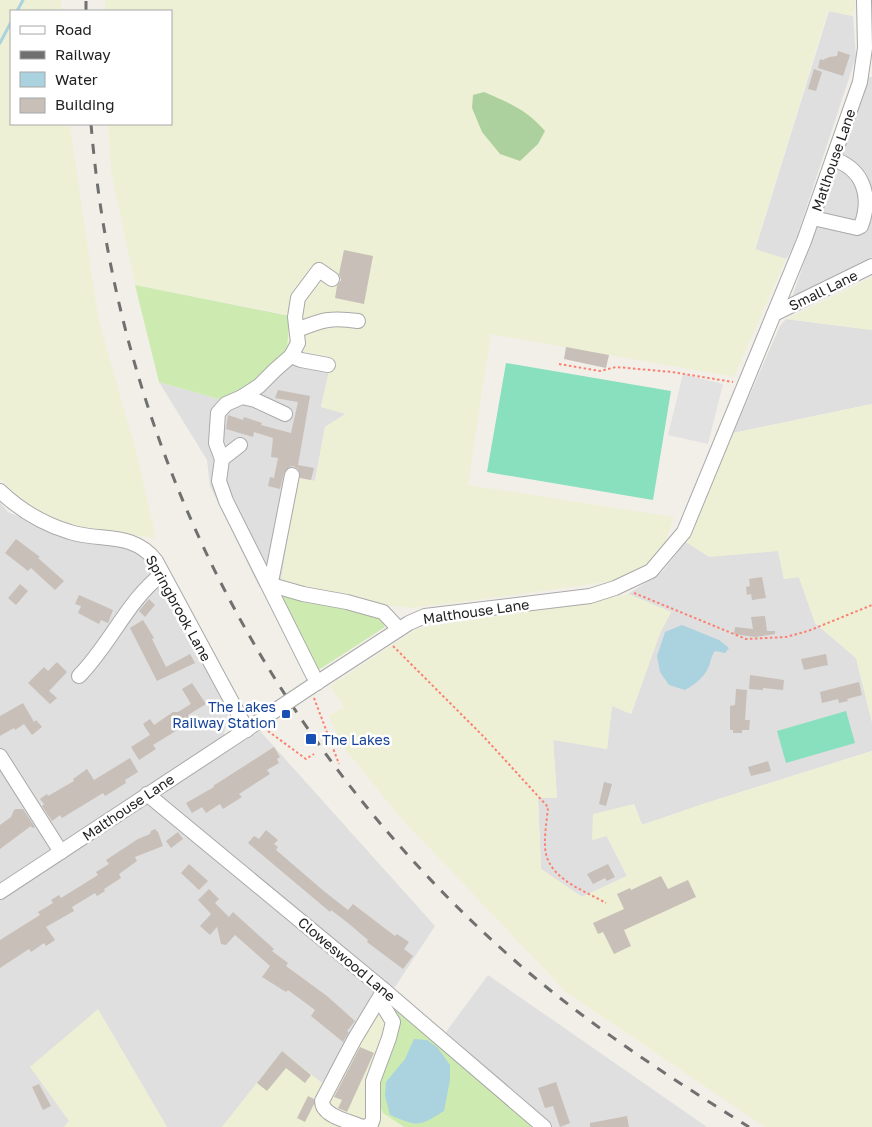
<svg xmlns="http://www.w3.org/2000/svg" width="872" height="1127" viewBox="0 0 872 1127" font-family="'Golos Text',sans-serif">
	<rect width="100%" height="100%" fill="#f2efe9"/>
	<g fill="#e0dfdf">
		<path d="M 829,11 L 853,16 L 856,57 L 793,248 L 786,259 L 755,250 Z"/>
		<path d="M 867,77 L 872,77 L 872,257 L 800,294 L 793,295 Z"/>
		<path d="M 786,319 L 872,330 L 872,404 L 733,433 L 780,326 Z"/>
		<path d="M 287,348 L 332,358 L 321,407 L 347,413 L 325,427 L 315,481 L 298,478 L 281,580 L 259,587 L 210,486 L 207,460 L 159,382 L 222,400 L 252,388 Z"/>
		<path d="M 0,502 L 8,512 L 70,538 L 125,546 L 143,557 L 160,582 L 228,712 L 224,735 L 232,748 L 260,731 L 435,926 L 395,987 L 385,986 L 322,1083 L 282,1052 L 222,1127 L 167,1127 L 98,1010 L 69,1121 L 64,1127 L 0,1127 Z"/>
		<path d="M 686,542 L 709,556 L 778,550 L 784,579 L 799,577 L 815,623 L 856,658 L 872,722 L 872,751 L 706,803 L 642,825 L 634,804 L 593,840 L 606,835 L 627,876 L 582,897 L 541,869 L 538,797 L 557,798 L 553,739 L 607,749 L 612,705 L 631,714 L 660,633 L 671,612 L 628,594 L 662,572 Z"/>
		<path d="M 488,975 L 707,1127 L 553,1127 L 446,1032 Z"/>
	</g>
	<g fill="#eef0d5">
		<path d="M 0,0 L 61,0 L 61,11 L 11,11 L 11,124 L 70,124 L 98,317 L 136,451 L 156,538 L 72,527 L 41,515 L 7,486 L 0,478 Z"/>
		<path d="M 105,0 L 855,0 L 853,16 L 828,11 L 755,249 L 786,259 L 734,377 L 491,334 L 468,485 L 674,517 L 665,543 L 648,564 L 612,581 L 508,596 L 413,608 L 381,605 L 299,588 L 281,580 L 298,478 L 315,481 L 325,427 L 346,414 L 321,407 L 332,358 L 287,348 L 290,315 L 135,285 L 111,171 L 108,124 L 171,124 L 171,11 L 105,11 Z"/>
		<path d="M 872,277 L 872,330 L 786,319 Z"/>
		<path d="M 872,404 L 872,722 L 856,658 L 815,623 L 799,577 L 784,579 L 778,551 L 709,557 L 686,542 L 733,433 Z"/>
		<path d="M 628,594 L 671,612 L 660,633 L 631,714 L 612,706 L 607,749 L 553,740 L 557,798 L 538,798 L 541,869 L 582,897 L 627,876 L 607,836 L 592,840 L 593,814 L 634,804 L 642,825 L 706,803 L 872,751 L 872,1127 L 765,1127 L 567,993 L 399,816 L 341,744 L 329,716 L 344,707 L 330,686 L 418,628 L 589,602 Z"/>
		<path d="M 382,991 L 390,1001 L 384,1113 L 404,1127 L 222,1127 L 282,1051 L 322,1083 Z"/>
		<path d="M 98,1009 L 167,1127 L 64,1127 L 69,1121 L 30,1067 Z"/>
	</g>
	<g fill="#cdebb0">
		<path d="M 135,285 L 290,316 L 287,348 L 252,388 L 222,400 L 159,382 Z"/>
		<path d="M 275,591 L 379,617 L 385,627 L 317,671 Z"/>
		<path d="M 390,1001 L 536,1127 L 404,1127 L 383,1113 L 373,1089 Z"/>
	</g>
	<path fill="#add19e" d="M 484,92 C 509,103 526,109 545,131 L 538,144 L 520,161 L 500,154 L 482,132 L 472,108 L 473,95 Z"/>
	<g fill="#88e0be">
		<path d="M 506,363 L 671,391 L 653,500 L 487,472 Z"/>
		<path d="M 846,711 L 855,743 L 786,763 L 777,731 Z"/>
	</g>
	<path fill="#e2e2e2" d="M 683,374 L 723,384 L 708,444 L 668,435 Z"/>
	<g fill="#aad3df">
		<path d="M 682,625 L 719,640 L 729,648 L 725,653 L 715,651 C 711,656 711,661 709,666 C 704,678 695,684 685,690 L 669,685 L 660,672 L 657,656 L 665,632 Z"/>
		<path d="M 414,1039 L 427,1040 L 437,1047 L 450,1065 L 450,1080 L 444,1111 C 418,1127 419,1127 390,1115 L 385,1096 L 386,1082 L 405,1059 Z"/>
	</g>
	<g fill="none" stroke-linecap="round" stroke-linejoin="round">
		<g stroke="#aad3df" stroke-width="3">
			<path d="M 17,11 L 23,0"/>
			<path d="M 0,43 L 11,22"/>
		</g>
	</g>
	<g fill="#c7bfb8">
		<path d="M 838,51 L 850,55 L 843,76 L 818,68 L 820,59 L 823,60 L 829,57 L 837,56 Z"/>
		<path d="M 814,69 L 822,72 L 816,91 L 808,89 Z"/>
		<path d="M 344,250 L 373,256 L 364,304 L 335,298 L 337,286 L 341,280 L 339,274 Z"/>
		<path d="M 566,347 L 609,355 L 606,368 L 564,359 Z"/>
		<path d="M 278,390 L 310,396 L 298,465 L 314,468 L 311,480 L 300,478 L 300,473 L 298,469 L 293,466 L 289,467 L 284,473 L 280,489 L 268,486 L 270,477 L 274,478 L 278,458 L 271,457 L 273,438 L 254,432 L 253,437 L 226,429 L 228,415 L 243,420 L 244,417 L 262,423 L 261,425 L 291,433 L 298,402 L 275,398 Z"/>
		<path d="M 16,539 L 40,557 L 38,558 L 64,581 L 55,590 L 31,568 L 28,571 L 5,553 Z"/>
		<path d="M 762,577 L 766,598 L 752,600 L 751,594 L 747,595 L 746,587 L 750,586 L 749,579 Z"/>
		<path d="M 20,584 L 28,591 L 16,605 L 8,598 Z"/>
		<path d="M 79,595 L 113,610 L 108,623 L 101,620 L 99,624 L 78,613 L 81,606 L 75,604 Z"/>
		<path d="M 149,599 L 155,605 L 145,617 L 139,611 Z"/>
		<path d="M 765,616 L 767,631 L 775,631 L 775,634 L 755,637 L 734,634 L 735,627 L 753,629 L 751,617 Z"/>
		<path d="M 143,620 L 154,638 L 152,639 L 166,667 L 190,654 L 195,663 L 157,681 L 130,628 Z"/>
		<path d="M 826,654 L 828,665 L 804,670 L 801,659 Z"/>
		<path d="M 57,662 L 67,672 L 49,691 L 57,698 L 50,704 L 28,683 L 44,667 L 48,671 Z"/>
		<path d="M 750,675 L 784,680 L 783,690 L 763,688 L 763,690 L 749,689 Z"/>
		<path d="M 859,682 L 862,695 L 847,699 L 848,701 L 839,703 L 838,699 L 822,703 L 820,692 Z"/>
		<path d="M 192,683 L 206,704 L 188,715 L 192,721 L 153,745 L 156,749 L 139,760 L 131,747 L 150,735 L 143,724 L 150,719 L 154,725 L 173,712 L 178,712 L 191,704 L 182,689 Z"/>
		<path d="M 736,689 L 747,690 L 745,720 L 750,720 L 749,730 L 742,730 L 742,733 L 733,733 L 733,730 L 730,730 L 730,706 L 735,705 Z"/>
		<path d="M 23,703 L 34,722 L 36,720 L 42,727 L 32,735 L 24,724 L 15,730 L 14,728 L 0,736 L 0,716 Z"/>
		<path d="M 274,747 L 280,757 L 277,759 L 279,763 L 267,770 L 270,774 L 239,794 L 242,797 L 223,809 L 220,804 L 206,813 L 202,807 L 192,813 L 186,803 L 214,787 L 213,786 Z"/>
		<path d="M 130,758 L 138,772 L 125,780 L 126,783 L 105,796 L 103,793 L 62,818 L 60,815 L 52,821 L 42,806 L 44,804 L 40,799 L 47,794 L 48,796 L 74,781 L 73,779 L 87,769 L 94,780 Z"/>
		<path d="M 768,761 L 771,771 L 751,776 L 748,767 Z"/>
		<path d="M 604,782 L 612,784 L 606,806 L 599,804 Z"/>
		<path d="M 16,809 L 23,809 L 35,827 L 32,828 L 31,826 L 0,849 L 0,825 L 11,817 L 14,810 Z"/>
		<path d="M 155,829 L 158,832 L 163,846 L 135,857 L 137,861 L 119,874 L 121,878 L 104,889 L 105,891 L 97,896 L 95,893 L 72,907 L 74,911 L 46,927 L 55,940 L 46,946 L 44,943 L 31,952 L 29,949 L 0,968 L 0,940 L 40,915 L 38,912 L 53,903 L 51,900 L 59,895 L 61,898 L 98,875 L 96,872 L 109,864 L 106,860 L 138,839 L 150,834 L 151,831 Z"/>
		<path d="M 266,830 L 278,840 L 274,844 L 278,847 L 276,850 L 325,892 L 348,910 L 353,904 L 395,936 L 397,934 L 409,942 L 404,949 L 413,956 L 403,969 L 367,942 L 368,940 L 348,923 L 331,910 L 330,912 L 248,843 L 254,836 L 259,839 Z"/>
		<path d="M 178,832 L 183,839 L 171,848 L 166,841 Z"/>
		<path d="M 189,864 L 208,881 L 199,890 L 181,873 Z"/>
		<path d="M 608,864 L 615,877 L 607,881 L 605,878 L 593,884 L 587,874 Z"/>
		<path d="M 661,876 L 668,889 L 688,880 L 696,897 L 624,930 L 631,946 L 614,954 L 603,932 L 598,934 L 593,923 L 624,909 L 617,894 L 630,888 L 631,890 Z"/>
		<path d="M 209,889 L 219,899 L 215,903 L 229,917 L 233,912 L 274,949 L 272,951 L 288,963 L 286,966 L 327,996 L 355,1021 L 347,1031 L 349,1032 L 343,1042 L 311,1016 L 315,1010 L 288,990 L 286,992 L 262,977 L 270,966 L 235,935 L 226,945 L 221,944 L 217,927 L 210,935 L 200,926 L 211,914 L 198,900 Z"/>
		<path d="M 360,1047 L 374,1053 L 347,1112 L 338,1108 L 342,1100 L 334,1097 Z"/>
		<path d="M 282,1051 L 311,1075 L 305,1083 L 286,1068 L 267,1091 L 257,1083 Z"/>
		<path d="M 556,1082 L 570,1123 L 560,1127 L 553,1106 L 545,1108 L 538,1088 Z"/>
		<path d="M 39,1084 L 51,1106 L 43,1110 L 32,1087 Z"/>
		<path d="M 308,1096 L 314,1099 L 314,1104 L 305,1122 L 297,1118 Z"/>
		<path d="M 627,1116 L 629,1127 L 590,1127 L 590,1123 Z"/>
	</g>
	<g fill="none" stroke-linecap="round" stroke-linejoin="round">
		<defs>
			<g id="minor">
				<path d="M 813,218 L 857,228 L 861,226 C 872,197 864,169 833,159"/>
				<path d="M 774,314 L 872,266"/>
				<path d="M 297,330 C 322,320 330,317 358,321"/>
				<path d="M 291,356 L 301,360 L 328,365"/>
				<path d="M 242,397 L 259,386 L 275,370 L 291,356 L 298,343 L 295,317 L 298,298 L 319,270 L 332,279"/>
				<path d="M 240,445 L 222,459 L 219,481 L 226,501 L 317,683"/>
				<path d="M 222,459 L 216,443 L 218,413 L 226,404 L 242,397 L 255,400 L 285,414"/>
				<path d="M 292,475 L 272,577 L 268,584 L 303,594 L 347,602 L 383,612 L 399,629"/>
				<path d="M 0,491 C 20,510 43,524 70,532 C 101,542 133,531 156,561 L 247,730"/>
				<path d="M 79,676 C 110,645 127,601 162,574"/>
				<path d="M 312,686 L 409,623 L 425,616 L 590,596 L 615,588 L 651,571 L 684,532 L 804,241 L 860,82 L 865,48 L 864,0"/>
				<path d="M 0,756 L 61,852"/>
				<path d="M 147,794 L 384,990 L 544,1127"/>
				<path d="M 0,892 L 264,718"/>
				<path d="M 379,999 L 393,1022 L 389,1038 L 373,1081 L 373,1119 L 371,1124 L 365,1127 L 360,1126 C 348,1121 322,1116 322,1101 L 354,1040 L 384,990"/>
			</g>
		</defs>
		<use href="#minor" stroke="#a9a9a9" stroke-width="16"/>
		<g stroke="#fa8072" stroke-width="2" stroke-dasharray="2.5 2.5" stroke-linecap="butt">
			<path d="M 559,364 L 600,371 L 616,367 L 672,372 L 733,382"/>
			<path d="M 634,593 L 746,639 L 786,637 L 808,631 L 872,605"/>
			<path d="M 393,646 L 484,737 L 548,807 C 547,820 543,842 546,854 C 552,880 585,891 606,903"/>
			<path d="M 314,698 L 339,764"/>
			<path d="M 268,731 L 306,759 L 314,754"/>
		</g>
		<use href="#minor" stroke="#fff" stroke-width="14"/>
		<g stroke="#707070" stroke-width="3" stroke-dasharray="10 10" stroke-linecap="butt">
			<path d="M 86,11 L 86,0"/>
			<path d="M 91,124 C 117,443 266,738 505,952 C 580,1019 664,1074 749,1127"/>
		</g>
		<defs>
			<path id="minor-bridge" d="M 264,718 L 312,686"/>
		</defs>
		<use href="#minor-bridge" stroke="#a9a9a9" stroke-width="16" stroke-linecap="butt"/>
		<use href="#minor-bridge" stroke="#fff" stroke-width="14"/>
	</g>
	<g fill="#1a4fb4" stroke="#fff" stroke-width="2">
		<rect x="281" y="709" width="10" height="10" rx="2.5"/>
		<rect x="305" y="733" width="12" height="12" rx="2.5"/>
	</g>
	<g text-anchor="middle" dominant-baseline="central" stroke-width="5" stroke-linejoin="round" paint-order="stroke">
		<g font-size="14" fill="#222" stroke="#fff">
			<text transform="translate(833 160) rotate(-71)">Matlhouse Lane</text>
			<text transform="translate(823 290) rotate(-26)">Small Lane</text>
			<text transform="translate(179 608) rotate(61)">Springbrook Lane</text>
			<text transform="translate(476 611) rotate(-8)">Malthouse Lane</text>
			<text transform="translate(128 807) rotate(-34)">Malthouse Lane</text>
			<text transform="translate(347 959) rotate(40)">Cloweswood Lane</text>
		</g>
		<g font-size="14" fill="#164399" stroke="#fff" text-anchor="end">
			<text x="276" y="706">The Lakes<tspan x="276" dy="16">Railway Station</tspan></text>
			<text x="322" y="739" text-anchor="start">The Lakes</text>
		</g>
	</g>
	<rect x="10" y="10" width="162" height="115" fill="#ffffff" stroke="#a7a7a7"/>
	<rect x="20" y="26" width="25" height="8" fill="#ffffff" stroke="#a7a7a7"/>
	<text x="55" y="35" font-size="15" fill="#222222">Road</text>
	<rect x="20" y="51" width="25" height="8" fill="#707070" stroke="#a7a7a7"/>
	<text x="55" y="60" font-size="15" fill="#222222">Railway</text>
	<rect x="20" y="72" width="25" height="15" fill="#aad3df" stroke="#a7a7a7"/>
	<text x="55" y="85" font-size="15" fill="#222222">Water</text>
	<rect x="20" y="98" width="25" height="15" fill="#c7bfb8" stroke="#a7a7a7"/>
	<text x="55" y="110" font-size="15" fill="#222222">Building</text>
</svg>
